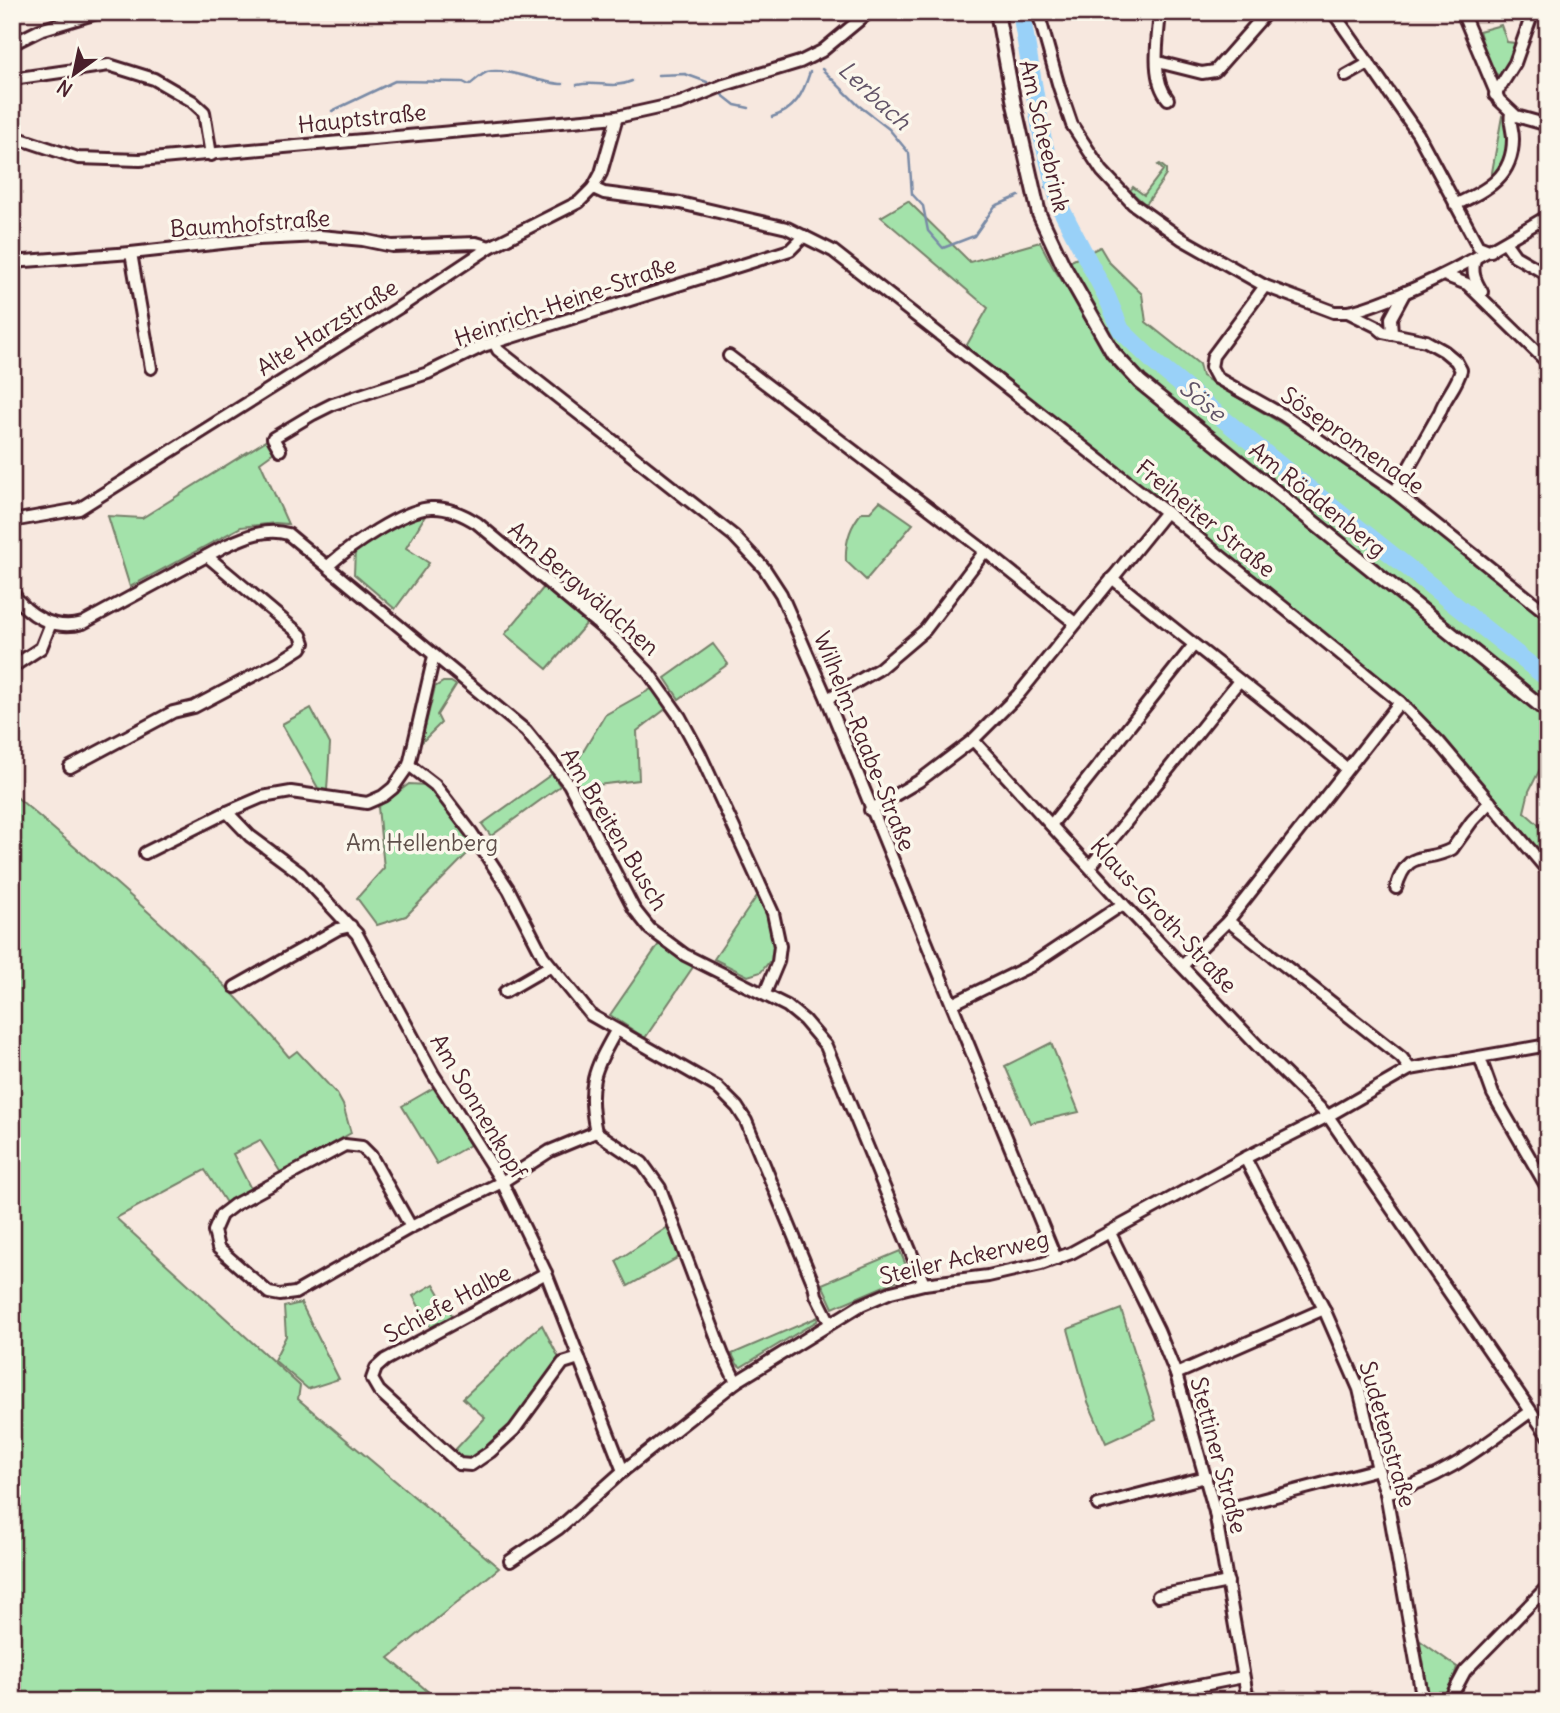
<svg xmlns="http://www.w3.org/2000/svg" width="1560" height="1713" viewBox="0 0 1560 1713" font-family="Delius,sans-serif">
	<rect width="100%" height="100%" fill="#f7e8df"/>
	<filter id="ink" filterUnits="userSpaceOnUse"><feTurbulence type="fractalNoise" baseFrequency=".0143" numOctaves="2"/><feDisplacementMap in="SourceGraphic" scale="14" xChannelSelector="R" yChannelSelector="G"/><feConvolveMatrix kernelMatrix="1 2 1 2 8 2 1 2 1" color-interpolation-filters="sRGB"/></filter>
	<g filter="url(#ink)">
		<g fill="#a3e2aa" stroke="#76806a" stroke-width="2">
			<path d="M 1501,25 L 1507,42 L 1515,43 L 1516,51 L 1499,76 C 1487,67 1484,45 1479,31 Z"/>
			<path d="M 1502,116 L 1505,118 L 1509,143 L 1501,174 L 1468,194 L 1491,178 Z"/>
			<path d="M 1160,164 L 1166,169 L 1166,175 L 1147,203 L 1144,203 L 1130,191 L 1133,187 L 1144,195 L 1163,170 L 1158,165 Z"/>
			<path d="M 908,201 L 970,262 L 1040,242 L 1053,267 L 1110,354 L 1548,719 L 1548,765 L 1543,763 L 1529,791 L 1524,812 L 1548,833 L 1548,867 L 1441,740 L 964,350 L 988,308 L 881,217 Z"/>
			<path d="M 1100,247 L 1109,262 L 1142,294 L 1146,322 L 1199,364 L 1202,376 L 1299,434 L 1408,510 L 1548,622 L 1548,704 L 1144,378 L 1118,349 L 1069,262 Z"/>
			<path d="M 270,438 L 278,449 L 260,462 L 288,524 L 275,523 L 241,527 L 130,587 L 108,516 L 142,518 Z"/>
			<path d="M 880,501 L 913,524 L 866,580 L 846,561 C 845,543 850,526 862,512 L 870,512 Z"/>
			<path d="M 425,516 L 406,548 L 429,563 L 395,609 L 354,574 L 355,550 L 411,517 Z"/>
			<path d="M 544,587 L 587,623 L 547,669 L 505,634 Z"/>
			<path d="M 713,644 L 728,664 L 679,699 L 665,678 Z"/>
			<path d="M 443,682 L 451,682 L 456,685 L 437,715 L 441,723 L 421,743 L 435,687 Z"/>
			<path d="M 653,688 L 667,708 L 637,731 L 639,780 L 580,787 L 571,772 L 605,715 Z"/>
			<path d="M 311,708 L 330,744 L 327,790 L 318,788 L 282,724 Z"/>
			<path d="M 552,774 L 560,786 L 491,836 L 482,824 Z"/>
			<path d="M 409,784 L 427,785 L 475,846 L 406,916 L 377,925 L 357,898 L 384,868 L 378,807 Z"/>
			<path d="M 12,793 C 108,876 208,958 289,1057 L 297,1051 L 337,1094 L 343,1105 L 351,1133 L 281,1173 L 260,1140 L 233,1154 L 252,1191 L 228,1206 L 205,1170 L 116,1218 L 300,1386 L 298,1399 L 499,1568 L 389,1658 L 439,1701 L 12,1701 Z"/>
			<path d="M 759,893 C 768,914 779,939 772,962 L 769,962 L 761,972 L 748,976 L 714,959 Z"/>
			<path d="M 659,944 L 693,967 L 645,1038 L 610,1015 Z"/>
			<path d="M 1051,1043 L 1079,1112 L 1030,1123 L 1005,1066 Z"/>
			<path d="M 435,1087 L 470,1145 L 437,1164 L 402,1106 Z"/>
			<path d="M 668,1227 L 679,1257 L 628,1286 L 616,1261 Z"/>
			<path d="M 900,1251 L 910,1275 L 833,1308 L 822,1284 Z"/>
			<path d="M 434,1284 L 454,1318 L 432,1330 L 413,1296 Z"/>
			<path d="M 301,1303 L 339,1379 L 308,1389 L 274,1360 L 286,1336 L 284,1307 Z"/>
			<path d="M 1121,1309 L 1156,1420 L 1106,1443 L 1088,1402 L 1068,1329 Z"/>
			<path d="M 818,1317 L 817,1321 L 741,1367 L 737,1364 L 732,1354 Z"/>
			<path d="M 542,1325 L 560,1360 L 509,1429 L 473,1461 L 465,1461 L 454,1451 L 485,1418 L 463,1398 L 532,1333 Z"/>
			<path d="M 1419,1640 L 1457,1667 L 1450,1689 L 1441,1700 L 1429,1701 Z"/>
		</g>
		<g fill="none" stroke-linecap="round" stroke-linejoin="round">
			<g stroke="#798aa6" stroke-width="2.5">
				<path d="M 822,69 L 858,105 L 889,129 L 909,153 L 912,194 L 923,206 L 928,231 L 943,248 L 974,236 L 995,206 L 1019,196"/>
				<path d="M 658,75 L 685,74 L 707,82"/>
				<path d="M 577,85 C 597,80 612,90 632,81"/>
				<path d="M 721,94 L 735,105 L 749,108"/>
				<path d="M 332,111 L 395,81 L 463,82 L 469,85 C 474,82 481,74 487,72 C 508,67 541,84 563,84"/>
				<path d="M 772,117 C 795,110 803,94 810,72"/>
				<path d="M 12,148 L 17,146"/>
				<path d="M 1045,187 L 1057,190"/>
			</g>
			<path stroke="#99d1f8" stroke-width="18" d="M 1021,12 L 1042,136 L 1061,209 L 1107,297 L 1121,330 L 1155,363 L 1293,476 L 1548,679"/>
			<defs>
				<g id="minor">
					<path d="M 1038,12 L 1059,87 L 1072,125 L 1102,171 L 1133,204 L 1182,239 L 1265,286 L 1334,312 L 1348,312 L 1376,326 L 1383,332 L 1426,341 L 1444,351 L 1456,361 L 1461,370 C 1457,386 1445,397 1440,412 L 1395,492"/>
					<path d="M 1160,12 C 1158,38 1150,78 1168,99"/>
					<path d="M 1328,12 L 1335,15 L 1418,134 L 1478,246 L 1491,251"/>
					<path d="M 1462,12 L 1499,100 L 1516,116 L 1548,125"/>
					<path d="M 12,44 L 40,30 L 100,12"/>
					<path d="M 1158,62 L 1202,73 L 1215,71 L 1267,12"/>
					<path d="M 1346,76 L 1369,63"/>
					<path d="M 12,79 L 109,65 L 154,79 L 192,101 L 204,112 L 211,155"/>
					<path d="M 1495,95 L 1515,63 L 1533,12"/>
					<path d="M 12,136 L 78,158 L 140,160 L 617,117 L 680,103 L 724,85 L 800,62 L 822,51 L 869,12"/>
					<path d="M 593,188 L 604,193 L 680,203 L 787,228 L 833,251 L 1166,512 L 1400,702 L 1439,742 L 1548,871"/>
					<path d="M 1455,205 C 1486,190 1513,178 1513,139 C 1513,129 1509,123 1511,113"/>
					<path d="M 1505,242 L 1515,256 L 1548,275"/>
					<path d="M 131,253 L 151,368"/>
					<path d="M 1475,259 C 1471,272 1475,281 1482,292"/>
					<path d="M 12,262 L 131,253 L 258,239 L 320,236 L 363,240 L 392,246 L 476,243 L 490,247"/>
					<path d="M 1444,275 L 1467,284 L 1548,363"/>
					<path d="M 1265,286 L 1213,356 L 1211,367 L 1217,378 L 1283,415 L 1395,492 L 1548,614"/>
					<path d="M 1348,312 C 1366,309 1382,301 1399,295 C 1452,273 1499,245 1548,216"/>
					<path d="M 1392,334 L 1391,318 L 1405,292"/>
					<path d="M 494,342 L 498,350 L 734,536 L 764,568 L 781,594 L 827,699 L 1056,1259"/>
					<path d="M 729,356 L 985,551 L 1075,623"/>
					<path d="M 280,450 L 273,438 L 313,414 L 333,404 L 428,373 L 483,346 L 790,250 L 804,236"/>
					<path d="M 12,521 L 79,509 L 400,307 L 490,247 L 579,202 L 593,188 L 601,173 L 617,117"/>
					<path d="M 328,566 C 350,546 402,510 431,508 C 448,507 463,514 477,523 L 617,640 L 648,672 L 680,717 L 700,754 L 773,913 L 780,946 L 778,962 L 765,993"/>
					<path d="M 1112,578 C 1189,643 1271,702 1346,768"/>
					<path d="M 12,592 C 28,616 54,631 83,623 L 225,546 C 245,537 266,527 288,534 L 526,731 L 569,784 L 634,909 L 650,929 L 685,955 L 787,1006 L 804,1020 L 826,1046 L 924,1284"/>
					<path d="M 12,667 L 41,648 L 51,623"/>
					<path d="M 827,699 L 879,669 L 925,630 L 985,551"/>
					<path d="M 973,740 L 1123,904 L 1270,1059 L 1328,1116 L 1548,1436"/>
					<path d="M 409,765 L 435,785 L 471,832 L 509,890 L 543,956 L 591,1015 L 717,1087 L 737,1107 L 746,1121 L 814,1285 L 816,1295 L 830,1323"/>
					<path d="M 70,767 L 173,712 L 194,707 L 279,662 L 301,648 L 304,643 L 301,635 L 207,556"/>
					<path d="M 870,810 L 919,781 L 973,740 L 1018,695 L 1166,512"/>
					<path d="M 227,812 L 250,836 L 300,873 L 357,934 L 433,1074 L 502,1182 L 546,1273 L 623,1471"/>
					<path d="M 1051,825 L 1193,646"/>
					<path d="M 145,853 L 227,812 L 262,797 L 291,792 L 367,803 L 383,796 L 393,788 L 409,765 L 434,656"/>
					<path d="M 1090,867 L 1239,681"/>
					<path d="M 1396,888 C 1408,847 1424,864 1452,849 L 1472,821 L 1490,802"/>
					<path d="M 1228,921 L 1402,1058 L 1410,1069"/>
					<path d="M 1183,965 L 1228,921 L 1400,702"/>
					<path d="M 235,987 L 338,929 L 351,926"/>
					<path d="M 505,992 L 550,966"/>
					<path d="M 952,1004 L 1030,966 L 1123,904"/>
					<path d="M 616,1031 C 594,1070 586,1086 596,1132 L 642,1163 L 660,1188 L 723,1355 L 736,1382"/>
					<path d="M 1480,1058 L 1493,1094 L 1548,1189"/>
					<path d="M 1245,1158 L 1324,1309 L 1359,1389 L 1378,1469 L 1386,1493 L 1423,1701"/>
					<path d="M 411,1227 L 371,1156 L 362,1147 L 345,1145 L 234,1205 L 221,1215 L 214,1231 L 218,1248 L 269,1293 L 280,1295 L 295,1293 L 411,1227 L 502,1182 L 550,1151 L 596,1132"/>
					<path d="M 1110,1233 L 1158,1330 L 1176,1374 L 1215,1512 L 1248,1701"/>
					<path d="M 546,1273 L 385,1360 L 376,1368 L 372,1379 L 379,1391 L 459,1464 L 471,1465 L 490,1452 L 514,1430 L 563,1363 L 579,1358"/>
					<path d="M 1176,1374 L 1324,1309"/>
					<path d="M 1386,1493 C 1444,1479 1483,1446 1530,1412"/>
					<path d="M 1098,1505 L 1206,1477"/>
					<path d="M 1215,1512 L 1378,1469"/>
					<path d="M 510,1561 L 559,1528 L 623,1471 L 736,1382 L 861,1305 L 891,1292 L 924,1284 L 988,1276 L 1041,1264 L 1071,1253 L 1245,1158 L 1328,1116 L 1410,1069 L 1548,1045"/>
					<path d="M 1158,1596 L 1228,1582"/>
					<path d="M 1133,1699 L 1243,1677"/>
					<path d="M 1449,1701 L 1465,1671 L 1548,1586"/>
				</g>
				<path id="major" d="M 997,12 L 1014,104 L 1039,214 L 1063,265 L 1113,353 L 1140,382 L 1548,712"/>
			</defs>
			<use href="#minor" stroke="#4a1f2b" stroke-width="16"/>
			<use href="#major" stroke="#4a1f2b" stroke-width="18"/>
			<use href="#minor" stroke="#fbf7ec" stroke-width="10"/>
			<use href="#major" stroke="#fbf7ec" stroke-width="12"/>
		</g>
	</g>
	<g text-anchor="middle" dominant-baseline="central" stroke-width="7" stroke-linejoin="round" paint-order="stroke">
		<g font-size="23" fill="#4a1f2b" stroke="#fbf7ec">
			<text transform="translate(362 118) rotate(-6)">Hauptstraße</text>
			<text transform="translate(1045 136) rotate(77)">Am Scheebrink</text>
			<text transform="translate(250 223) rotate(-4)">Baumhofstraße</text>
			<text transform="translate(565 301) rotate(-19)">Heinrich-Heine-Straße</text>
			<text transform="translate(327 327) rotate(-32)">Alte Harzstraße</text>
			<text transform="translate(1353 440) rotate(35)">Sösepromenade</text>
			<text transform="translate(1318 499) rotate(39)">Am Röddenberg</text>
			<text transform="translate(1206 518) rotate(39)">Freiheiter Straße</text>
			<text transform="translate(584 588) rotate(41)">Am Bergwäldchen</text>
			<text transform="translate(865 741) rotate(68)">Wilhelm-Raabe-Straße</text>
			<text transform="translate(615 829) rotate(59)">Am Breiten Busch</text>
			<text transform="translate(1164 915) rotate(47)">Klaus-Groth-Straße</text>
			<text transform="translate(479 1106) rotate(59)">Am Sonnenkopf</text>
			<text transform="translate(964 1257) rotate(-13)">Steiler Ackerweg</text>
			<text transform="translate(447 1303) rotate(-28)">Schiefe Halbe</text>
			<text transform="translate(1388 1434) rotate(74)">Sudetenstraße</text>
			<text transform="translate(1219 1455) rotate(75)">Stettiner Straße</text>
		</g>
		<g font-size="23" fill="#60504b" stroke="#fbf7ec">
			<text x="422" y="842">Am Hellenberg</text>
		</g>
		<g font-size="24" font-style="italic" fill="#625468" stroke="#fbf7ec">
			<text transform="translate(875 95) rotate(43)">Lerbach</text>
			<text transform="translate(1203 400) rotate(40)">Söse</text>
		</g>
	</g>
	<rect width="1560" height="1713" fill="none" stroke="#fbf7ec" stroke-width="42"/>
	<rect x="21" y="21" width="1518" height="1671" fill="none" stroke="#4a1f2b" stroke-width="2.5" filter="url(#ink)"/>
	<g transform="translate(74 74) rotate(213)" stroke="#fbf7ec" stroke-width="5" paint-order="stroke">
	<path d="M0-5L12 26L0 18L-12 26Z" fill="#4a1f2b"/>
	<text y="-10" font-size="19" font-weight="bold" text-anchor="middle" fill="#4a1f2b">N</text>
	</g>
</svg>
